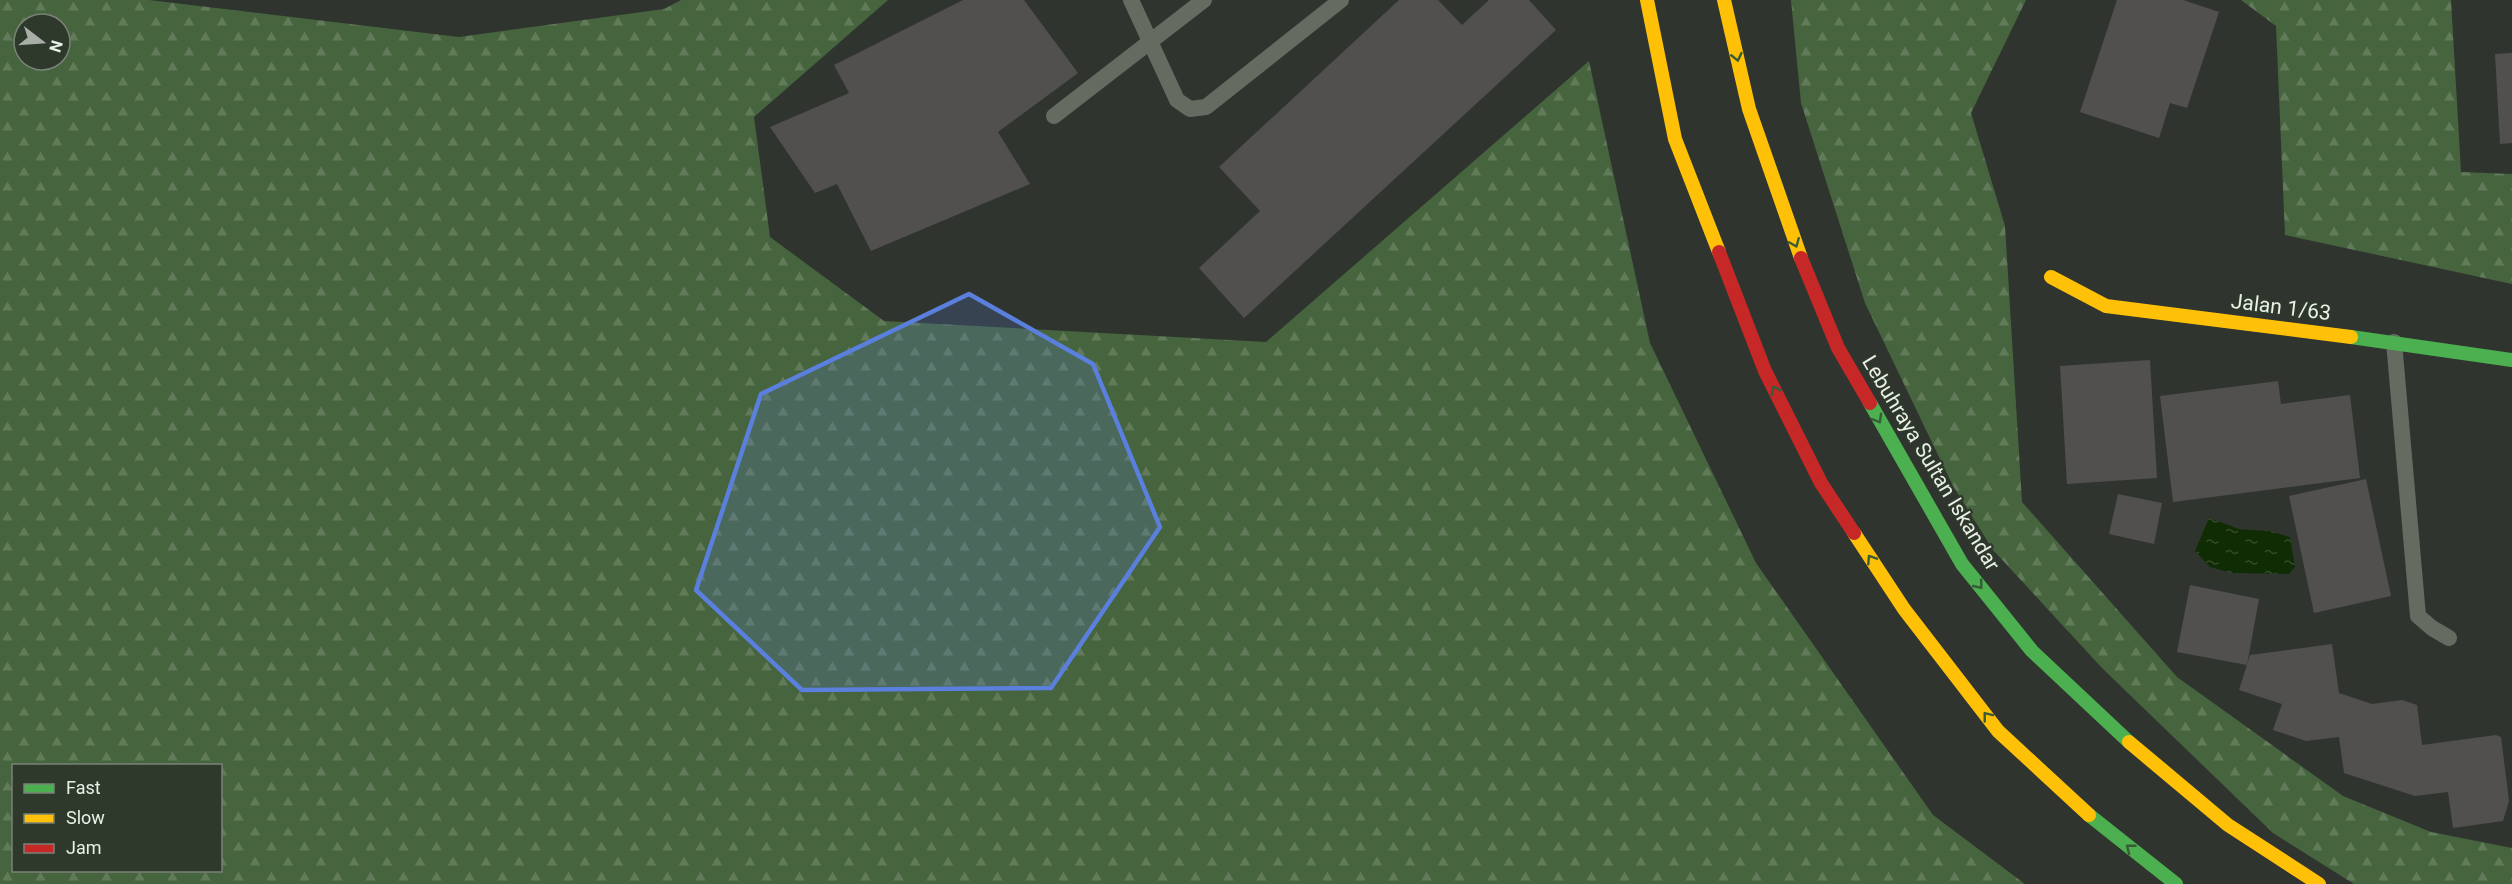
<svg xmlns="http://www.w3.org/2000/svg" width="2512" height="884" viewBox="0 0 2512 884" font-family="Roboto,sans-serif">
	<defs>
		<pattern id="forest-firs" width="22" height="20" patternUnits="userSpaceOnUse" patternTransform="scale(1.5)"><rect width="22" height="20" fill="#46643d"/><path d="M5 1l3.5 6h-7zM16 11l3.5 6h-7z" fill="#617a59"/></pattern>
		<pattern id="water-ripples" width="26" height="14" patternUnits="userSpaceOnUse" patternTransform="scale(1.5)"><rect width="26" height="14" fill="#102c05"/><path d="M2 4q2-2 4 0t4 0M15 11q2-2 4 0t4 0" fill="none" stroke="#334b29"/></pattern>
	</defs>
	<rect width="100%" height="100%" fill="#2f352e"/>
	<g fill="url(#forest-firs)" fill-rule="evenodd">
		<path d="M 0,0 L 149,0 L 459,37 L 664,9 L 681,0 L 888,0 L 754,117 L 770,237 L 884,321 L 1266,342 L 1589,61 L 1650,343 L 1756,563 L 1933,815 L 2025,884 L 0,884 ZM 24,24 L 60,24 L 60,60 L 24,60 ZM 14,766 L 220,766 L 220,870 L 14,870 Z"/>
		<path d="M 1791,0 L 2026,0 L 1971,113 L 2005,226 L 2022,502 L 2177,677 L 2343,796 L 2431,832 L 2512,848 L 2512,884 L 2354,884 L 2273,833 L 2103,669 L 1993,550 L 1953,486 L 1865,303 L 1801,103 Z"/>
		<path d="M 2241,0 L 2451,0 L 2461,172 L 2512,174 L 2512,284 L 2285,235 L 2276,26 Z"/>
	</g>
	<path fill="url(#water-ripples)" d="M 2209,518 L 2239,529 L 2270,531 L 2290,537 L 2295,567 L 2289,574 L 2232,573 L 2210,567 L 2195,551 Z"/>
	<g fill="#51504e">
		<path d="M 963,0 L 1024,0 L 1078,73 L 998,132 L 1030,184 L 871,251 L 837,184 L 815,193 L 770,127 L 849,93 L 834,65 Z"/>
		<path d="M 1399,0 L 1438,0 L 1462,25 L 1489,0 L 1529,0 L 1556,30 L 1244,318 L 1199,268 L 1260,211 L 1219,167 Z"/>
		<path d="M 2117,0 L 2183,0 L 2219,12 L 2187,108 L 2170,103 L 2159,138 L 2080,112 Z"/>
		<path d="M 2512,53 L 2512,143 L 2500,144 L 2495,54 Z"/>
		<path d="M 2150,360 L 2157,478 L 2067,484 L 2060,366 Z"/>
		<path d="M 2278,381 L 2281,404 L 2350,395 L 2360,478 L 2173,502 L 2160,396 Z"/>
		<path d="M 2366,479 L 2391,596 L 2314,613 L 2289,496 Z"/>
		<path d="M 2118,494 L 2162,503 L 2154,544 L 2109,534 Z"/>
		<path d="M 2190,585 L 2259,599 L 2247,665 L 2177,652 Z"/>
		<path d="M 2332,644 L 2339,693 L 2372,704 L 2402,700 L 2417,705 L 2422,745 L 2496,735 L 2501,737 L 2509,801 L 2503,821 L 2453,828 L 2448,792 L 2415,796 L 2344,773 L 2339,737 L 2306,741 L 2273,730 L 2282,704 L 2239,690 L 2250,655 Z"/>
	</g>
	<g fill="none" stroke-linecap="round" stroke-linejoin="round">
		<g stroke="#646c61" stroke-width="16">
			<path d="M 1131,0 L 1177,100 L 1190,109 L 1206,107 L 1341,0"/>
			<path d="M 1054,116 L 1204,0"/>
			<path d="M 2394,342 L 2418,616 L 2432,628 L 2449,638"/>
		</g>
		<g stroke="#4caf50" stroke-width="14">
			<path d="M 2351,337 L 2512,360"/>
			<path d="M 1870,403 L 1962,564 L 2032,651 L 2129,742"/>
			<path d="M 2089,815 L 2176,884"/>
		</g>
		<g stroke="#ffc107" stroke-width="14">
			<path d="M 1647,0 L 1675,139 L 1719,252"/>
			<path d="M 1724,0 L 1749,109 L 1801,258"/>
			<path d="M 2051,277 L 2106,306 L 2351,337"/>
			<path d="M 1854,533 L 1904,609 L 1998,731 L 2089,815"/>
			<path d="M 2129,742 L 2228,825 L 2319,884"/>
		</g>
		<g stroke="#c62828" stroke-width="14">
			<path d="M 1719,252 L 1765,371 L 1821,483 L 1854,533"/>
			<path d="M 1801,258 L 1838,348 L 1870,403"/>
		</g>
	</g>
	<defs><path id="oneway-chevron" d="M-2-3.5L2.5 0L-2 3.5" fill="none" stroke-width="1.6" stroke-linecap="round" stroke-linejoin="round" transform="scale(1.5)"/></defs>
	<g stroke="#375c36">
		<use href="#oneway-chevron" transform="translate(1737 57) rotate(77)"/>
		<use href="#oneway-chevron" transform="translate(1795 243) rotate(68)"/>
		<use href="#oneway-chevron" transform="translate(1775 390) rotate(-117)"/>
		<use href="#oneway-chevron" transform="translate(1878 419) rotate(60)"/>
		<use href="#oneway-chevron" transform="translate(1871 559) rotate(-123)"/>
		<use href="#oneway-chevron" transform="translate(1979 585) rotate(51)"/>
		<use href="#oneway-chevron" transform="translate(1987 716) rotate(-128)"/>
		<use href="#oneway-chevron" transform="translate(2130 848) rotate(-142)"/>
	</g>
	<path fill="#5a7fdc" fill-opacity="0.2" stroke="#5a7fdc" stroke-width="4.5" stroke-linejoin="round" d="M 969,294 L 1093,364 L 1160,527 L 1051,688 L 802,690 L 696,590 L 761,394 Z"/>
	<g text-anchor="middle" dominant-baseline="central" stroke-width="4.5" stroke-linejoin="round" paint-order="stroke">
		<g font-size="21" fill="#eaf0e7" stroke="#2e382b">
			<text transform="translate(2281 307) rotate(7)">Jalan 1/63</text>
			<text transform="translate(1931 463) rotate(59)">Lebuhraya Sultan Iskandar</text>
		</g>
	</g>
	<rect x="12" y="764" width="210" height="108" fill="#2e382b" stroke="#798276" stroke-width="1.5"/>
	<rect x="24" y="784" width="30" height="9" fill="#4caf50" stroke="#798276" stroke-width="1.5"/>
	<text x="66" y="794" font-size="18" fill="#eaf0e7">Fast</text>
	<rect x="24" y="814" width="30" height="9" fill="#ffc107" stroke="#798276" stroke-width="1.5"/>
	<text x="66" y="824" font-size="18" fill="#eaf0e7">Slow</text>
	<rect x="24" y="844" width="30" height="9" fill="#c62828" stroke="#798276" stroke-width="1.5"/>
	<text x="66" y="854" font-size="18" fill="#eaf0e7">Jam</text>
	<g transform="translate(42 42) rotate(107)"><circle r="28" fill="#2e382b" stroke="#798276" stroke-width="1.5"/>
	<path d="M0-4.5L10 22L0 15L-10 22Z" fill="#a9afa6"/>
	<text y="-9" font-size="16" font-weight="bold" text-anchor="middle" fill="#eaf0e7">N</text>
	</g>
</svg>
